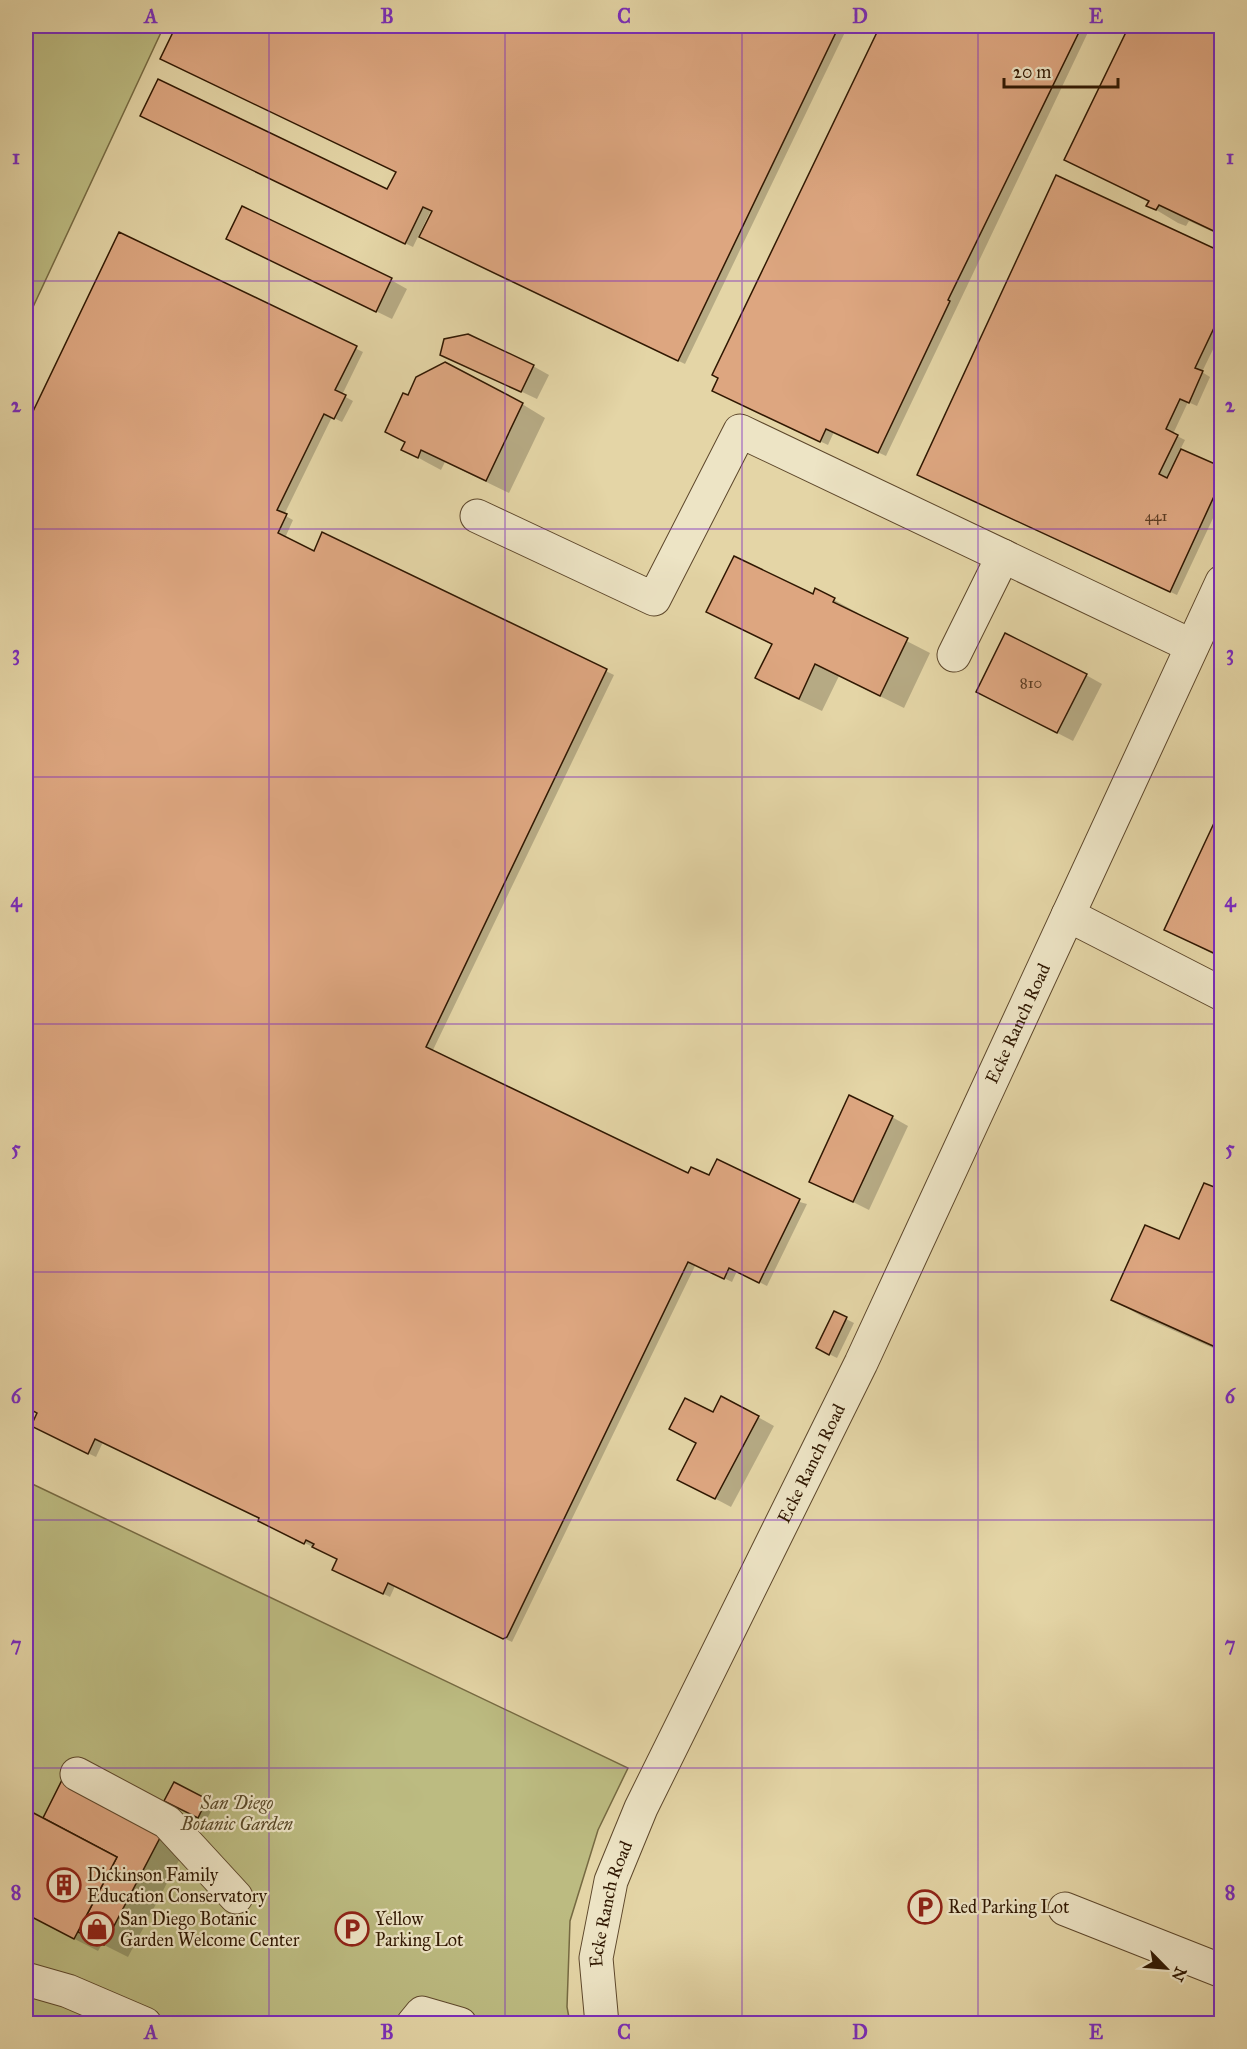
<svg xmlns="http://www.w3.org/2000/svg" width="1247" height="2049" viewBox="0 0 1247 2049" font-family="'IM FELL Great Primer',serif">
	<rect width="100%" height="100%" fill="#e4d5a6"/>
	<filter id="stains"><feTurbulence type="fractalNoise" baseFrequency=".00333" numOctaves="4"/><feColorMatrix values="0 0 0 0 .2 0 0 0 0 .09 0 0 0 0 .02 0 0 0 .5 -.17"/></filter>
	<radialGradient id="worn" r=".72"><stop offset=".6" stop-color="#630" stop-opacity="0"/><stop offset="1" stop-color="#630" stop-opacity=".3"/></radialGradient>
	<g fill="#bcbb81" stroke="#766a42" stroke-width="1.5">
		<path d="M 26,26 L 164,26 L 26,322 Z"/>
		<path d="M 26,1481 L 628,1768 L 598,1830 L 570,1921 L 567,2007 L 570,2023 L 26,2023 Z"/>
	</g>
	<g fill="#0003">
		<path d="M 178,26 L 848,26 L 685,364 L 429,241 L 434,212 L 431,210 L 413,247 L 149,120 L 388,191 L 398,172 L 162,58 Z"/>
		<path d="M 880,26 L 1091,26 L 886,456 L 834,432 L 828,445 L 721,395 L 720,378 L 714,374 Z"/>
		<path d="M 1130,26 L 1222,26 L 1222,236 L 1189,221 L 1186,226 L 1178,223 L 1148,205 L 1150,203 L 1066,159 Z"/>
		<path d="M 120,234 L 363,352 L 342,395 L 353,401 L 342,422 L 332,417 L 284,515 L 293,520 L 285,538 L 314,553 L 323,534 L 614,675 L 433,1050 L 689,1175 L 709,1177 L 807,1204 L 767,1286 L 737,1271 L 732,1282 L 696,1264 L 512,1642 L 395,1586 L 390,1597 L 341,1573 L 338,1559 L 267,1525 L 261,1518 L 103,1442 L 96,1457 L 40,1430 L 39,1413 L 26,1406 L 26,429 Z"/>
		<path d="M 228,239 L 391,280 L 407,289 L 392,319 Z"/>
		<path d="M 1222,253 L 1222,331 L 1202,372 L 1210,377 L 1197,406 L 1188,402 L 1173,434 L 1185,440 L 1180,450 L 1222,469 L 1222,499 L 1177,595 L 926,479 Z"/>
		<path d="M 442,354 L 533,366 L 549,375 L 537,399 Z"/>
		<path d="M 522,404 L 545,418 L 509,493 L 445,462 L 441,470 L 426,462 L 403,449 L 406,443 L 387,432 Z"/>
		<path d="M 816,590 L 858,613 L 856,615 L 930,653 L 904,708 L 839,676 L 822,711 L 780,691 L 757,678 L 773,645 L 708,612 L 813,596 Z"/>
		<path d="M 1086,675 L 1102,684 L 1073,741 L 993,700 Z"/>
		<path d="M 1222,810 L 1222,959 L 1166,929 Z"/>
		<path d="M 892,1117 L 908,1126 L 869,1210 L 811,1181 Z"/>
		<path d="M 1222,1192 L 1222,1352 L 1143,1317 L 1113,1300 L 1180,1241 Z"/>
		<path d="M 834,1313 L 854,1323 L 837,1358 L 825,1352 Z"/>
		<path d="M 713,1414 L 758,1417 L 774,1426 L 731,1507 L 695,1488 Z"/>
		<path d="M 174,1784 L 214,1805 L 206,1821 L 173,1804 Z"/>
		<path d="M 109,1798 L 186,1847 L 128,1957 L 102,1944 L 98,1951 L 26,1914 L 26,1811 L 44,1820 Z"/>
	</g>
	<g fill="#dda680" stroke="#301802" stroke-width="1.5">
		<path d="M 176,26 L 839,26 L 678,361 L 419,237 L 432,211 L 423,207 L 405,244 L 140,116 L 158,79 L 387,189 L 396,172 L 160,59 Z"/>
		<path d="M 880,26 L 1082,26 L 948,300 L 950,301 L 878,453 L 826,429 L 820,442 L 712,391 L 718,378 L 712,375 Z"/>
		<path d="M 1129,26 L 1222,26 L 1222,235 L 1159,205 L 1156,210 L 1146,206 L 1149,201 L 1064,160 Z"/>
		<path d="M 1056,175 L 1222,252 L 1222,311 L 1195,368 L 1203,371 L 1189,403 L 1180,399 L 1166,429 L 1178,435 L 1159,474 L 1167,478 L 1181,449 L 1222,467 L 1222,479 L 1170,592 L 917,475 Z"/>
		<path d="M 242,206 L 392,278 L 376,312 L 226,239 Z"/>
		<path d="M 119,232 L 357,346 L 335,390 L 346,395 L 334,419 L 324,414 L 277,510 L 287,514 L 278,533 L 314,551 L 322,532 L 607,669 L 426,1047 L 688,1173 L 691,1167 L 709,1175 L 717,1159 L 800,1199 L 759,1283 L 729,1268 L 724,1279 L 688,1262 L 507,1637 L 503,1639 L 388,1583 L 383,1594 L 332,1570 L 337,1559 L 312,1547 L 314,1544 L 306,1540 L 304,1544 L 258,1521 L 259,1518 L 95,1439 L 88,1454 L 31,1426 L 37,1413 L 26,1407 L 26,426 Z"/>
		<path d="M 468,334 L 534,365 L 521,392 L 440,355 L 444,339 Z"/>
		<path d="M 445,362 L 523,403 L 486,481 L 421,450 L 418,458 L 401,450 L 405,442 L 385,432 L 403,393 L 408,395 L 416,377 Z"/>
		<path d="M 734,556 L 813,594 L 815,588 L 835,598 L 833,602 L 908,638 L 880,696 L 815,664 L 799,699 L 755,678 L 772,644 L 706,612 Z"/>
		<path d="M 1005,633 L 1087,674 L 1057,733 L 976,692 Z"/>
		<path d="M 1222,806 L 1222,957 L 1164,930 Z"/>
		<path d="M 849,1095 L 893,1116 L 853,1202 L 809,1182 Z"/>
		<path d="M 1204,1183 L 1222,1190 L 1222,1350 L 1111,1300 L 1145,1225 L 1179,1239 Z"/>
		<path d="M 834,1311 L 847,1317 L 829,1355 L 816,1348 Z"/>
		<path d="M 721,1396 L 759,1416 L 715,1499 L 677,1480 L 696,1443 L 669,1429 L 685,1398 L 713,1412 Z"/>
		<path d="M 65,1774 L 163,1832 L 104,1945 L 78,1932 L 117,1857 L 43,1818 Z"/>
		<path d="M 174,1782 L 207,1799 L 198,1818 L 164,1801 Z"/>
		<path d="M 26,1809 L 117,1857 L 74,1939 L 26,1914 Z"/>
	</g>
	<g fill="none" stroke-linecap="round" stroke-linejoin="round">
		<defs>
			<g id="minor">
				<path d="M 477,516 L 654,599 L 740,431 L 1192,646"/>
				<path d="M 954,655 L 1003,556"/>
				<path d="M 1068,915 L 1222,994"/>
				<path d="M 77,1774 L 167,1822 L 236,1897"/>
				<path d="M 1065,1909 L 1222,1971"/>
				<path d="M 26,1979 L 68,1991 L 145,2024"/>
				<path d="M 413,2024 L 422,2013 L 460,2024"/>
				<path id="s1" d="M 602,2024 L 596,1958 L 611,1881 L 641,1808 L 861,1363 L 1222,582"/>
			</g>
		</defs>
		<use href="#minor" stroke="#5d472b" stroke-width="35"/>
		<use href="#minor" stroke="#ede4c5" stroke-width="33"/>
	</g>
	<path fill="none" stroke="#7b2cbf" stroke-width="1.5" stroke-opacity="0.55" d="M 269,26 L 269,2024M 505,26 L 505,2024M 742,26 L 742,2024M 978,26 L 978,2024M 26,281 L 1222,281M 26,529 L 1222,529M 26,777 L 1222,777M 26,1024 L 1222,1024M 26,1272 L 1222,1272M 26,1520 L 1222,1520M 26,1768 L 1222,1768"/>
	<defs>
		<symbol id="building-ring" viewBox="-11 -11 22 22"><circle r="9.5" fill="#ede4c5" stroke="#8f2418" stroke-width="1.5"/><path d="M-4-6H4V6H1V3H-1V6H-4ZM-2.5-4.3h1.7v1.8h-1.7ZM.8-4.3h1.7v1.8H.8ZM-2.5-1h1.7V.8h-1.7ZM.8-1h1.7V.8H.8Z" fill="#8f2418"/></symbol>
		<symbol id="parking-ring" viewBox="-11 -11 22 22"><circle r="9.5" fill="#ede4c5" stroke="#8f2418" stroke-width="1.5"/><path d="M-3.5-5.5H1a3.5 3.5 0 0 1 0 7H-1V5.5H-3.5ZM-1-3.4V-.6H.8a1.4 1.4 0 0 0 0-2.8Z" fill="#8f2418"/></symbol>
		<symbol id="shop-ring" viewBox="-11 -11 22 22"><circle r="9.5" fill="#ede4c5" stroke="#8f2418" stroke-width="1.5"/><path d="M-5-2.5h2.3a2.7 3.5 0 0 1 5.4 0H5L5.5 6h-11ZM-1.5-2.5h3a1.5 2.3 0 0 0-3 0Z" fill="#8f2418"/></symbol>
	</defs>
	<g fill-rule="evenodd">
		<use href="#building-ring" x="45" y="1866" width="38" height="38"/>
		<use href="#parking-ring" x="906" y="1888" width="38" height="38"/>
		<use href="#shop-ring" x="78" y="1910" width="38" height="38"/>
		<use href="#parking-ring" x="333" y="1910" width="38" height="38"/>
	</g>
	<g text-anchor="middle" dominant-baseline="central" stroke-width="4.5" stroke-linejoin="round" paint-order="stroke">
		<g font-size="15" fill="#5b3c22">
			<text x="1156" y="516">441</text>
			<text x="1031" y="683">810</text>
		</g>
		<g font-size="18" fill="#301802" stroke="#ede4c5">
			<text stroke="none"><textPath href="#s1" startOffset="1094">Ecke Ranch Road</textPath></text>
			<text stroke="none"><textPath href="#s1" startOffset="608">Ecke Ranch Road</textPath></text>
			<text stroke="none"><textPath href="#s1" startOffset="122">Ecke Ranch Road</textPath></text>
		</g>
		<g font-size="18" font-style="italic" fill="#5a4928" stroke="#ede4c5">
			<text x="237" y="1803">San Diego<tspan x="237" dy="21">Botanic Garden</tspan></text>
		</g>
		<g font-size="18" fill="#301802" stroke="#ede4c5" text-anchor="start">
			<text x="87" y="1875">Dickinson Family<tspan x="87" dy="21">Education Conservatory</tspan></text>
			<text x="948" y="1907">Red Parking Lot</text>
			<text x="120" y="1919">San Diego Botanic<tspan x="120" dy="21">Garden Welcome Center</tspan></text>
			<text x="375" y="1919">Yellow<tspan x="375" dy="21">Parking Lot</tspan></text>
		</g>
	</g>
	<rect width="1247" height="2049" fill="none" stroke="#e4d5a6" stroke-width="66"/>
	<g transform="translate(1166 1968) rotate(115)" stroke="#ede4c5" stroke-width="4.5" paint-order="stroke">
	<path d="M0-4.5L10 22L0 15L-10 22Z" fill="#301802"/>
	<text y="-9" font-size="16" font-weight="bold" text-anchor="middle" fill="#301802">N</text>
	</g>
	<path d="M1004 78v9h114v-9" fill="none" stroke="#301802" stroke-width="3"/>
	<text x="1013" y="78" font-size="18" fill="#301802" stroke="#ede4c5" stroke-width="4.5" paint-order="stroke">20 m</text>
	<rect x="33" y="33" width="1181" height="1983" fill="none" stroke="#7b2cbf" stroke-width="2"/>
	<g font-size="20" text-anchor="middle" font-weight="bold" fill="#7b2cbf">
		<text x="151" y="23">A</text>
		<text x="387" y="23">B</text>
		<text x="624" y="23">C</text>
		<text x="860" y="23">D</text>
		<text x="1096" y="23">E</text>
		<text x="16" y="164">1</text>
		<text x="1230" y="164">1</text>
		<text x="16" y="412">2</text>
		<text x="1230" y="412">2</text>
		<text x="16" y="660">3</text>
		<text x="1230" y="660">3</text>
		<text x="16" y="907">4</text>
		<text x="1230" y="907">4</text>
		<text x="16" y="1155">5</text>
		<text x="1230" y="1155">5</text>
		<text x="16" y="1403">6</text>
		<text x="1230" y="1403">6</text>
		<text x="16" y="1651">7</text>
		<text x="1230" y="1651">7</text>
		<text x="16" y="1899">8</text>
		<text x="1230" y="1899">8</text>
		<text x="151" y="2039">A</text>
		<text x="387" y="2039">B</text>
		<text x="624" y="2039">C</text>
		<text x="860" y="2039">D</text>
		<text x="1096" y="2039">E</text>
	</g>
	<rect width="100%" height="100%" filter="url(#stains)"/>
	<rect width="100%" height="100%" fill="url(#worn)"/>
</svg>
